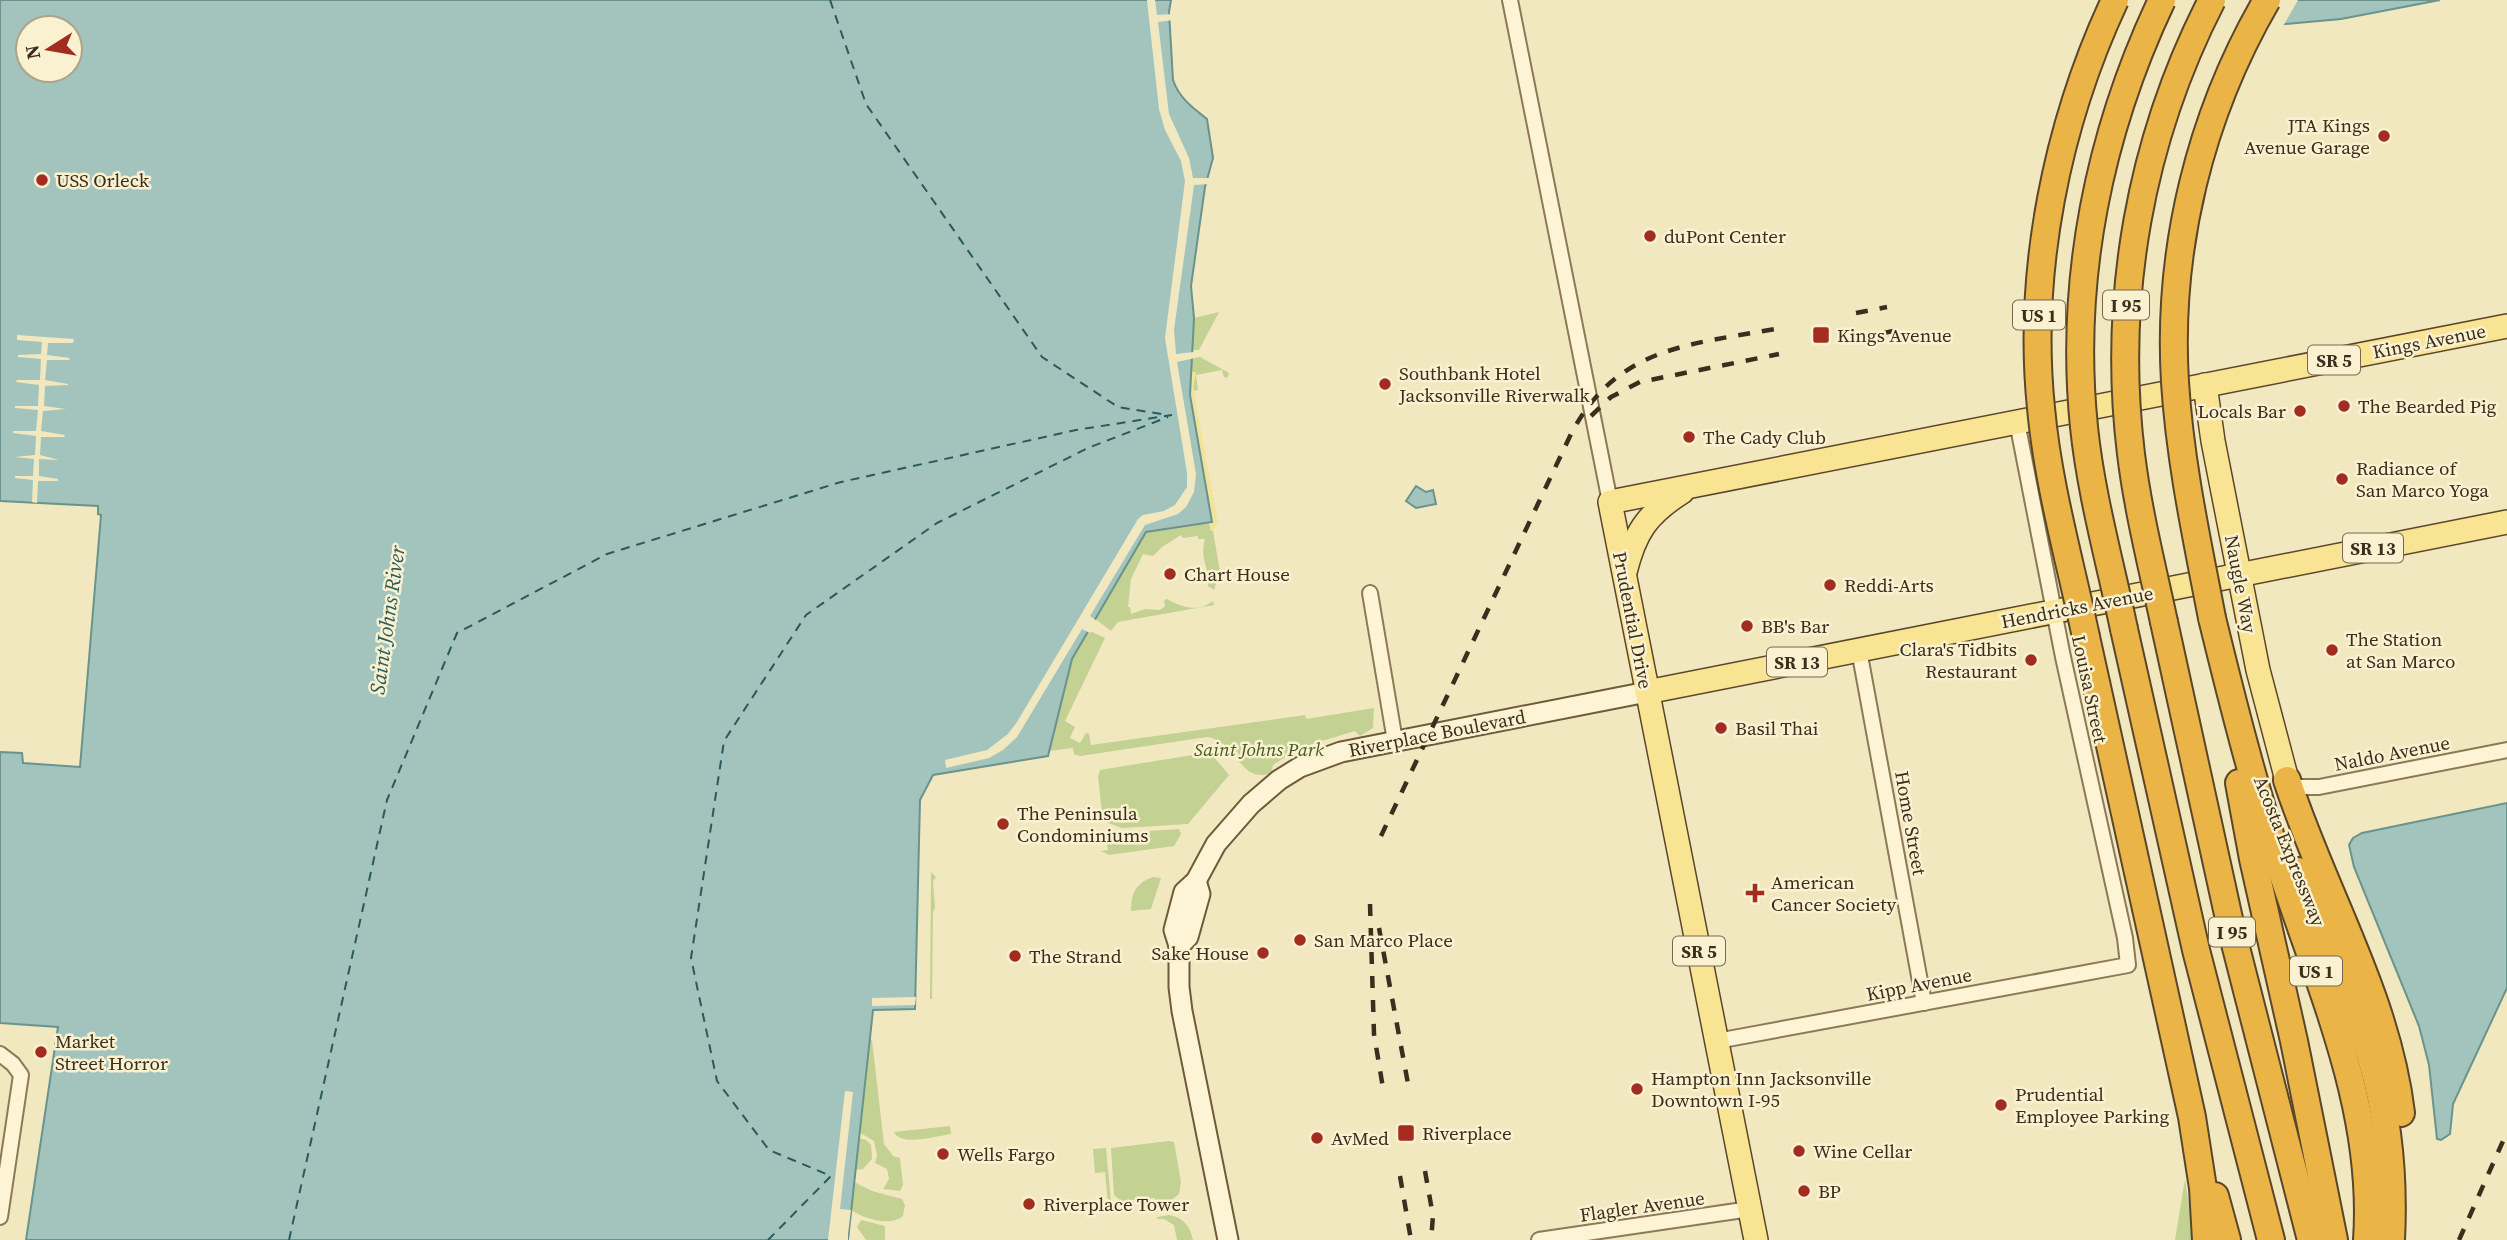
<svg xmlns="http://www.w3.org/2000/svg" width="2507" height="1240" viewBox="0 0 2507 1240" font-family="'Source Serif 4',serif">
	<rect width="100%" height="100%" fill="#f2e8c0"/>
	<g fill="#c3d192">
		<path d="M 1219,312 L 1199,350 L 1192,350 L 1194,318 Z"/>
		<path d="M 1200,357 L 1229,373 L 1227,378 L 1224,377 L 1222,370 L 1196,375 L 1198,390 L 1193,391 L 1195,372 L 1191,372 L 1192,358 Z"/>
		<path d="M 1209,523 L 1211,531 L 1213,531 L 1220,572 L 1214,590 L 1208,586 C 1211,568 1199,561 1205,539 L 1198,539 L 1198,536 L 1183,538 L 1181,535 L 1162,547 L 1153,556 L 1143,554 L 1131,579 L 1128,607 L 1130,607 L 1131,614 L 1145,609 L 1160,610 L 1165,606 L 1164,600 L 1167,599 C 1181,607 1198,613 1213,601 L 1214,605 L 1118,622 L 1111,631 L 1094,618 L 1146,532 Z"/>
		<path d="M 1088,630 L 1105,638 L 1065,721 L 1075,727 L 1070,738 L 1080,743 L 1086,733 L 1089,734 L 1091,745 L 1305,715 L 1306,719 L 1374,708 L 1373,728 L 1360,736 L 1355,731 L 1312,744 L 1290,754 L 1273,765 L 1271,773 C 1240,785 1237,741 1207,737 L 1080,756 L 1074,754 L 1073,748 L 1049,751 L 1072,659 Z"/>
		<path d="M 1205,753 L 1212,755 L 1229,775 L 1188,824 L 1122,828 L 1103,821 L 1098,776 L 1100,770 Z"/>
		<path d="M 1179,829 L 1181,834 L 1174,846 L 1109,855 L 1101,851 L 1108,850 L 1107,844 L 1122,833 Z"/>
		<path d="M 931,872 L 936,877 L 933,881 L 935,908 L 933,912 L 932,999 L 930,999 Z"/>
		<path d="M 1153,877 L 1161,878 L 1151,909 L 1131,911 C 1131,893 1136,883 1153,877 Z"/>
		<path d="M 869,1038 L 872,1040 L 884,1144 L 893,1156 L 900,1158 L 903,1185 L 900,1191 L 883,1189 L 889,1179 L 887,1169 L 875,1163 L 877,1155 L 874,1141 L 859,1132 Z"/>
		<path d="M 950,1126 L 951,1134 C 936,1136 901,1147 894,1132 Z"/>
		<path d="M 859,1138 L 866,1140 L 871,1145 L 872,1159 L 863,1169 L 855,1170 Z"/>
		<path d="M 1169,1141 L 1174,1142 L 1181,1182 L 1179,1194 L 1169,1202 L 1156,1203 L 1155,1198 L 1121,1201 L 1114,1195 L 1111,1148 Z"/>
		<path d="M 1106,1148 L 1111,1202 L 1108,1203 L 1105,1172 L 1095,1173 L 1093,1149 Z"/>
		<path d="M 2185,1179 L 2191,1220 L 2191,1240 L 2175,1240 Z"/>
		<path d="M 854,1182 L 872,1191 L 902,1199 L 905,1205 L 903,1216 C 890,1227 865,1219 851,1210 Z"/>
		<path d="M 1169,1215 C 1184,1218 1190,1226 1193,1240 L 1177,1240 L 1174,1225 L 1164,1219 L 1157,1219 L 1157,1217 Z"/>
		<path d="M 861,1220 L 885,1226 L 885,1240 L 866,1240 L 857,1227 Z"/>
	</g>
	<path fill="#f1e39a" d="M 1191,372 L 1196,373 L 1193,386 L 1218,523 L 1213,531 L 1211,531 L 1209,523 L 1212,522 L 1190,395 Z"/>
	<g fill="#a3c4bd" stroke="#69938d" stroke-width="2" fill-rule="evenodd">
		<path d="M 0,0 L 1171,0 L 1169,12 L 1173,80 C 1179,98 1193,108 1207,119 L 1213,158 L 1205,187 L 1191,286 L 1194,318 L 1190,395 L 1212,522 L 1146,532 L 1072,659 L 1048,756 L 933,775 L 920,800 L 915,1009 L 873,1010 L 848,1240 L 26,1240 L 58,1027 L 0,1023 L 0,752 L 22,753 L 23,763 L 80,767 L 101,515 L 98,514 L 98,506 L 0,501 ZM 28,28 L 70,28 L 70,70 L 28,70 Z"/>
		<path d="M 2272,0 L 2440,0 L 2341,19 L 2274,25 Z"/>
		<path d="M 1416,486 L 1426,492 L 1433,490 L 1436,504 L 1416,508 L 1406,501 Z"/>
		<path d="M 2507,803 L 2507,988 L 2453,1104 L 2450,1134 L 2441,1140 L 2437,1139 L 2429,1065 L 2419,1026 L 2354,867 L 2349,845 L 2353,838 L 2362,833 Z"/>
	</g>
	<g fill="#f2e8c0">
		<path d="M 1147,0 L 1155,0 L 1157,15 L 1173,14 L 1173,20 L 1158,22 L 1169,114 L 1189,158 L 1193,178 L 1210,178 L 1209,184 L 1194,185 L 1174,330 L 1176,354 L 1194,352 L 1194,355 L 1195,358 L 1177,362 L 1196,474 L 1194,492 L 1186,507 L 1178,514 L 1145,525 L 1090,616 L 1097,621 L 1090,633 L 1082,629 L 1017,737 L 1003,750 L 989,758 L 946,768 L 945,760 L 987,750 L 1008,734 L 1017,722 L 1138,519 L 1143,515 L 1164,511 L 1175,505 L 1187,487 L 1187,473 L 1165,338 L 1185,181 L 1181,161 L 1165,130 L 1159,109 Z"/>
		<path d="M 2268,0 L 2298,0 L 2282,28 L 2272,28 L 2267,23 Z"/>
		<path d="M 17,335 L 74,339 L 73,343 L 48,343 L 47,355 L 70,358 L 69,360 L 47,360 L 45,380 L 68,384 L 68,385 L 45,386 L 44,406 L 66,409 L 43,411 L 41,431 L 65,435 L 64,437 L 41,437 L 40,455 L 59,460 L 39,459 L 39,476 L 58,479 L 58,481 L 38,481 L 37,503 L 32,502 L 33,480 L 15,478 L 15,476 L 33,476 L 34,459 L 15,457 L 35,455 L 36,436 L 13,433 L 13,431 L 36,431 L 38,410 L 15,408 L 15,406 L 38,406 L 39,385 L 16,382 L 17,380 L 40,380 L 41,359 L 18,357 L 18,355 L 41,354 L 42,342 L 17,340 Z"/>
		<path d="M 916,997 L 915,1005 L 872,1006 L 872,998 Z"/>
		<path d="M 845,1091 L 853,1092 L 840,1209 L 851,1210 L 848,1234 L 848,1240 L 828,1240 Z"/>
	</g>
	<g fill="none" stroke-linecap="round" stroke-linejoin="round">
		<g stroke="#295a5c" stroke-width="2" stroke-dasharray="9 7" stroke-linecap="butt">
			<path d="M 830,0 L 866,104 L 1042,357 L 1118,407 L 1167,415"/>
			<path d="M 289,1240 L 387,800 L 457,633 L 607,554 L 841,482 L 1076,430 L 1172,415"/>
			<path d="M 768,1240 L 831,1176 L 769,1150 L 717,1081 L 691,958 L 724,741 L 806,615 L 937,523 L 1088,448 L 1168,417"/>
		</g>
		<defs>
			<g id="street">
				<path d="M 1510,0 L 1610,502"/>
				<path d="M 1370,593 L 1395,741"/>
				<path d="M 1859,650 L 1924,1003"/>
				<path d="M 2288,781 L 2299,787 L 2319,787 L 2507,750"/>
				<path d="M 1717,1041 L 2128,965 L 2125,938 L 2063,657 L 2017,422"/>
				<path d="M 0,1054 L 13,1064 L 21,1075 L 0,1217"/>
				<path d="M 1539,1240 L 1750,1209"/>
			</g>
			<g id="secondary">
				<path d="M 1179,946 L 1188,937 L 1200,894 L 1196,881"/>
				<path d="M 1228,1240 L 1182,1011 L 1179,987 L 1179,946 L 1174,930 L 1184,892 L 1196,881 L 1216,844 L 1251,804 L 1279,780 L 1300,767 L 1341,752 L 1647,692"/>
			</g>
			<g id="primary">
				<path d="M 2205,385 L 2213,441 L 2258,670 L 2287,780"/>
				<path d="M 1625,572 C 1635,532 1647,514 1682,492"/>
				<path d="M 1647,692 L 2507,522"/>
				<path d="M 1756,1240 L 1610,502 L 2507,326"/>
			</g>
			<g id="highway">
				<path d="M 2212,618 C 2233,704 2255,791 2283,875 C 2322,994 2376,1111 2367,1240"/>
				<path d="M 2164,622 L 2231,928 L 2311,1240"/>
				<path d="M 2124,629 L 2196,950 L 2271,1240"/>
				<path d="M 2086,637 L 2192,1117 L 2203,1188 L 2206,1240"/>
				<path d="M 2287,780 C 2323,891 2387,995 2401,1113"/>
				<path d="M 2239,783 L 2253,859 L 2294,1041 L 2334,1240"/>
				<path d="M 2298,871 C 2324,935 2355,999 2373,1065 C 2389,1122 2394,1181 2391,1240"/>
				<path d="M 2215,1196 L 2227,1240"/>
			</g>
		</defs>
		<use href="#street" stroke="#8d7956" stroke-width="18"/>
		<use href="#secondary" stroke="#6f5a39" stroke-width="23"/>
		<use href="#primary" stroke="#5a462b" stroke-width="26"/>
		<use href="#highway" stroke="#5a462b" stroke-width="30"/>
		<use href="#street" stroke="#fcf4d4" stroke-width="14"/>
		<use href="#secondary" stroke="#fcf4d4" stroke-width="19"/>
		<use href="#primary" stroke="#f9e493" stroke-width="23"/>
		<use href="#highway" stroke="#eab447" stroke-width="26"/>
		<g stroke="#3b2e1c" stroke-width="4.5" stroke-dasharray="12 12" stroke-linecap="butt">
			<path d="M 1856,313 L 1887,307"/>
			<path d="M 1861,338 L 1893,331"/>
			<path d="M 1591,416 L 1611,397 L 1640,382 L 1779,354"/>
			<path d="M 1381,836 L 1571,434 C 1617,347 1687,345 1775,329"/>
			<path d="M 1370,904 L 1374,1034 L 1384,1094"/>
			<path d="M 1379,928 L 1409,1089"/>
			<path d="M 1425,1171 L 1433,1216 L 1431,1240"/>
			<path d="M 1400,1176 L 1411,1240"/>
			<path d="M 2459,1240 L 2507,1132"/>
		</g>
		<defs>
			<g id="highway-bridge">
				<path d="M 2212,618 C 2197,540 2180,462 2175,382 C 2167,249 2200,115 2267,0"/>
				<path d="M 2164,622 C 2152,566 2138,511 2131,454 C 2112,298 2140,140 2212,0"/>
				<path d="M 2124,629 C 2110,562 2091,495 2084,427 C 2069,280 2099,133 2162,0"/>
				<path d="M 2086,637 C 2070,561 2048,485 2041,408 C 2027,271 2057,124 2115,0"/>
			</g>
		</defs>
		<use href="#highway-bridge" stroke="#5a462b" stroke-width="30" stroke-linecap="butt"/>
		<use href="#highway-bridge" stroke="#eab447" stroke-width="26"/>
	</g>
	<g fill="#a22c20" stroke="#f9f1d0" stroke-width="2.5">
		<circle cx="2384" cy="136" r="7"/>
		<circle cx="42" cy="180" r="7"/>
		<circle cx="1650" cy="236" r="7"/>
		<rect x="1812" y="326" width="18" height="18" rx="3.5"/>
		<circle cx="1385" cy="384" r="7"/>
		<circle cx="2344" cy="406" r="7"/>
		<circle cx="2300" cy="411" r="7"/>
		<circle cx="1689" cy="437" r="7"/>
		<circle cx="2342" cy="479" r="7"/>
		<circle cx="1170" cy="574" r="7"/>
		<circle cx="1830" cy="585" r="7"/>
		<circle cx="1747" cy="626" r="7"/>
		<circle cx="2332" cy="650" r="7"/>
		<circle cx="2031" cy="660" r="7"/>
		<circle cx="1721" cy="728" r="7"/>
		<circle cx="1003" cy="824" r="7"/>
		<path d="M1751.5 882.5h7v7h7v7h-7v7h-7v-7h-7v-7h7z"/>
		<circle cx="1300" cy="940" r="7"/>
		<circle cx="1263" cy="953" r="7"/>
		<circle cx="1015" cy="956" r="7"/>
		<circle cx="41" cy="1052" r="7"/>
		<circle cx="1637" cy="1089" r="7"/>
		<circle cx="2001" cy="1105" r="7"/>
		<rect x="1397" y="1124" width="18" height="18" rx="3.5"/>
		<circle cx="1317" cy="1138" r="7"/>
		<circle cx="1799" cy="1151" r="7"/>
		<circle cx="943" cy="1154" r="7"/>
		<circle cx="1804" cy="1191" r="7"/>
		<circle cx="1029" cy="1204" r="7"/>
	</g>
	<g text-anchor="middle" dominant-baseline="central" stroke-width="5" stroke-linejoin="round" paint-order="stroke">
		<g fill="#f9f1d0" stroke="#746852" stroke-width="2">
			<rect x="2103" y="290.5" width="46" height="29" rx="5"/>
			<rect x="2013" y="300.5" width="52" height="29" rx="5"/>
			<rect x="2308" y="345.5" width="52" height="29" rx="5"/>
			<rect x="2343" y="533.5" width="60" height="29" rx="5"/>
			<rect x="1767" y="647.5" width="60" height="29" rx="5"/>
			<rect x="2209" y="917.5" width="46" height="29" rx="5"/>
			<rect x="1673" y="936.5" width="52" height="29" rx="5"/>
			<rect x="2290" y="956.5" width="52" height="29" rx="5"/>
		</g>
		<g font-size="18" font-weight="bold" fill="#3b2e1c">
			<text x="2126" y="305">I 95</text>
			<text x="2039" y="315">US 1</text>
			<text x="2334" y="360">SR 5</text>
			<text x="2373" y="548">SR 13</text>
			<text x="1797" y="662">SR 13</text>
			<text x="2232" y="932">I 95</text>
			<text x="1699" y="951">SR 5</text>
			<text x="2316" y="971">US 1</text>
		</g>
		<g font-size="19" fill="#3b2e1c" stroke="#f9f1d0" text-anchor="start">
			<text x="2370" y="125" text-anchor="end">JTA Kings<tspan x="2370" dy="22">Avenue Garage</tspan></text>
			<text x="56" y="180">USS Orleck</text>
			<text x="1664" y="236">duPont Center</text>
			<text x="1837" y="335">Kings Avenue</text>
			<text x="1399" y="373">Southbank Hotel<tspan x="1399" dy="22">Jacksonville Riverwalk</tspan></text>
			<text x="2358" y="406">The Bearded Pig</text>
			<text x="2286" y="411" text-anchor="end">Locals Bar</text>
			<text x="1703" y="437">The Cady Club</text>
			<text x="2356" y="468">Radiance of<tspan x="2356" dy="22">San Marco Yoga</tspan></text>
			<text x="1184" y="574">Chart House</text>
			<text x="1844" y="585">Reddi-Arts</text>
			<text x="1761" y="626">BB's Bar</text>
			<text x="2346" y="639">The Station<tspan x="2346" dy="22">at San Marco</tspan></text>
			<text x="2017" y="649" text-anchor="end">Clara's Tidbits<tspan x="2017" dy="22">Restaurant</tspan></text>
			<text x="1735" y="728">Basil Thai</text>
			<text x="1017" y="813">The Peninsula<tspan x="1017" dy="22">Condominiums</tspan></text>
			<text x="1771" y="882">American<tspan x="1771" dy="22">Cancer Society</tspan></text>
			<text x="1314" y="940">San Marco Place</text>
			<text x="1249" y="953" text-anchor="end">Sake House</text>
			<text x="1029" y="956">The Strand</text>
			<text x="55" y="1041">Market<tspan x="55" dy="22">Street Horror</tspan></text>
			<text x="1651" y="1078">Hampton Inn Jacksonville<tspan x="1651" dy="22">Downtown I-95</tspan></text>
			<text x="2015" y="1094">Prudential<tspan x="2015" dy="22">Employee Parking</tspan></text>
			<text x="1422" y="1133">Riverplace</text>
			<text x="1331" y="1138">AvMed</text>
			<text x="1813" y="1151">Wine Cellar</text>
			<text x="957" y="1154">Wells Fargo</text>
			<text x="1818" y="1191">BP</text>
			<text x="1043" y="1204">Riverplace Tower</text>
		</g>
		<g font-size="19" fill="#3b2e1c" stroke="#f9f1d0">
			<text transform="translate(2429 341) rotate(-11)">Kings Avenue</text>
			<text transform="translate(2241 584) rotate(79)">Naugle Way</text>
			<text transform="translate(2077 607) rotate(-11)">Hendricks Avenue</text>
			<text transform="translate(1633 620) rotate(79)">Prudential Drive</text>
			<text transform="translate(2090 689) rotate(78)">Louisa Street</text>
			<text transform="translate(1437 733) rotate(-11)">Riverplace Boulevard</text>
			<text transform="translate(2392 753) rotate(-11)">Naldo Avenue</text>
			<text transform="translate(1911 823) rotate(80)">Home Street</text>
			<text transform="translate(2290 851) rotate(68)">Acosta Expressway</text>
			<text transform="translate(1919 984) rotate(-11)">Kipp Avenue</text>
			<text transform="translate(1642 1206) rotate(-8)">Flagler Avenue</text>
		</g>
		<g font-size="19" font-style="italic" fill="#455a20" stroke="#f9f1d0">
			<text x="1259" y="749">Saint Johns Park</text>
		</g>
		<g font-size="21" font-style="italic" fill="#295a5c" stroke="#f9f1d0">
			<text transform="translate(387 620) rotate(-82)">Saint Johns River</text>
		</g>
	</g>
	<g transform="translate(49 49) rotate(259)"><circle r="33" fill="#f9f1d0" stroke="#ada388" stroke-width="2"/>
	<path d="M0-5L12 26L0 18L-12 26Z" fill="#a22c20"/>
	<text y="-10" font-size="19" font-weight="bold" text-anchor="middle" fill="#3b2e1c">N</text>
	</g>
</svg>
